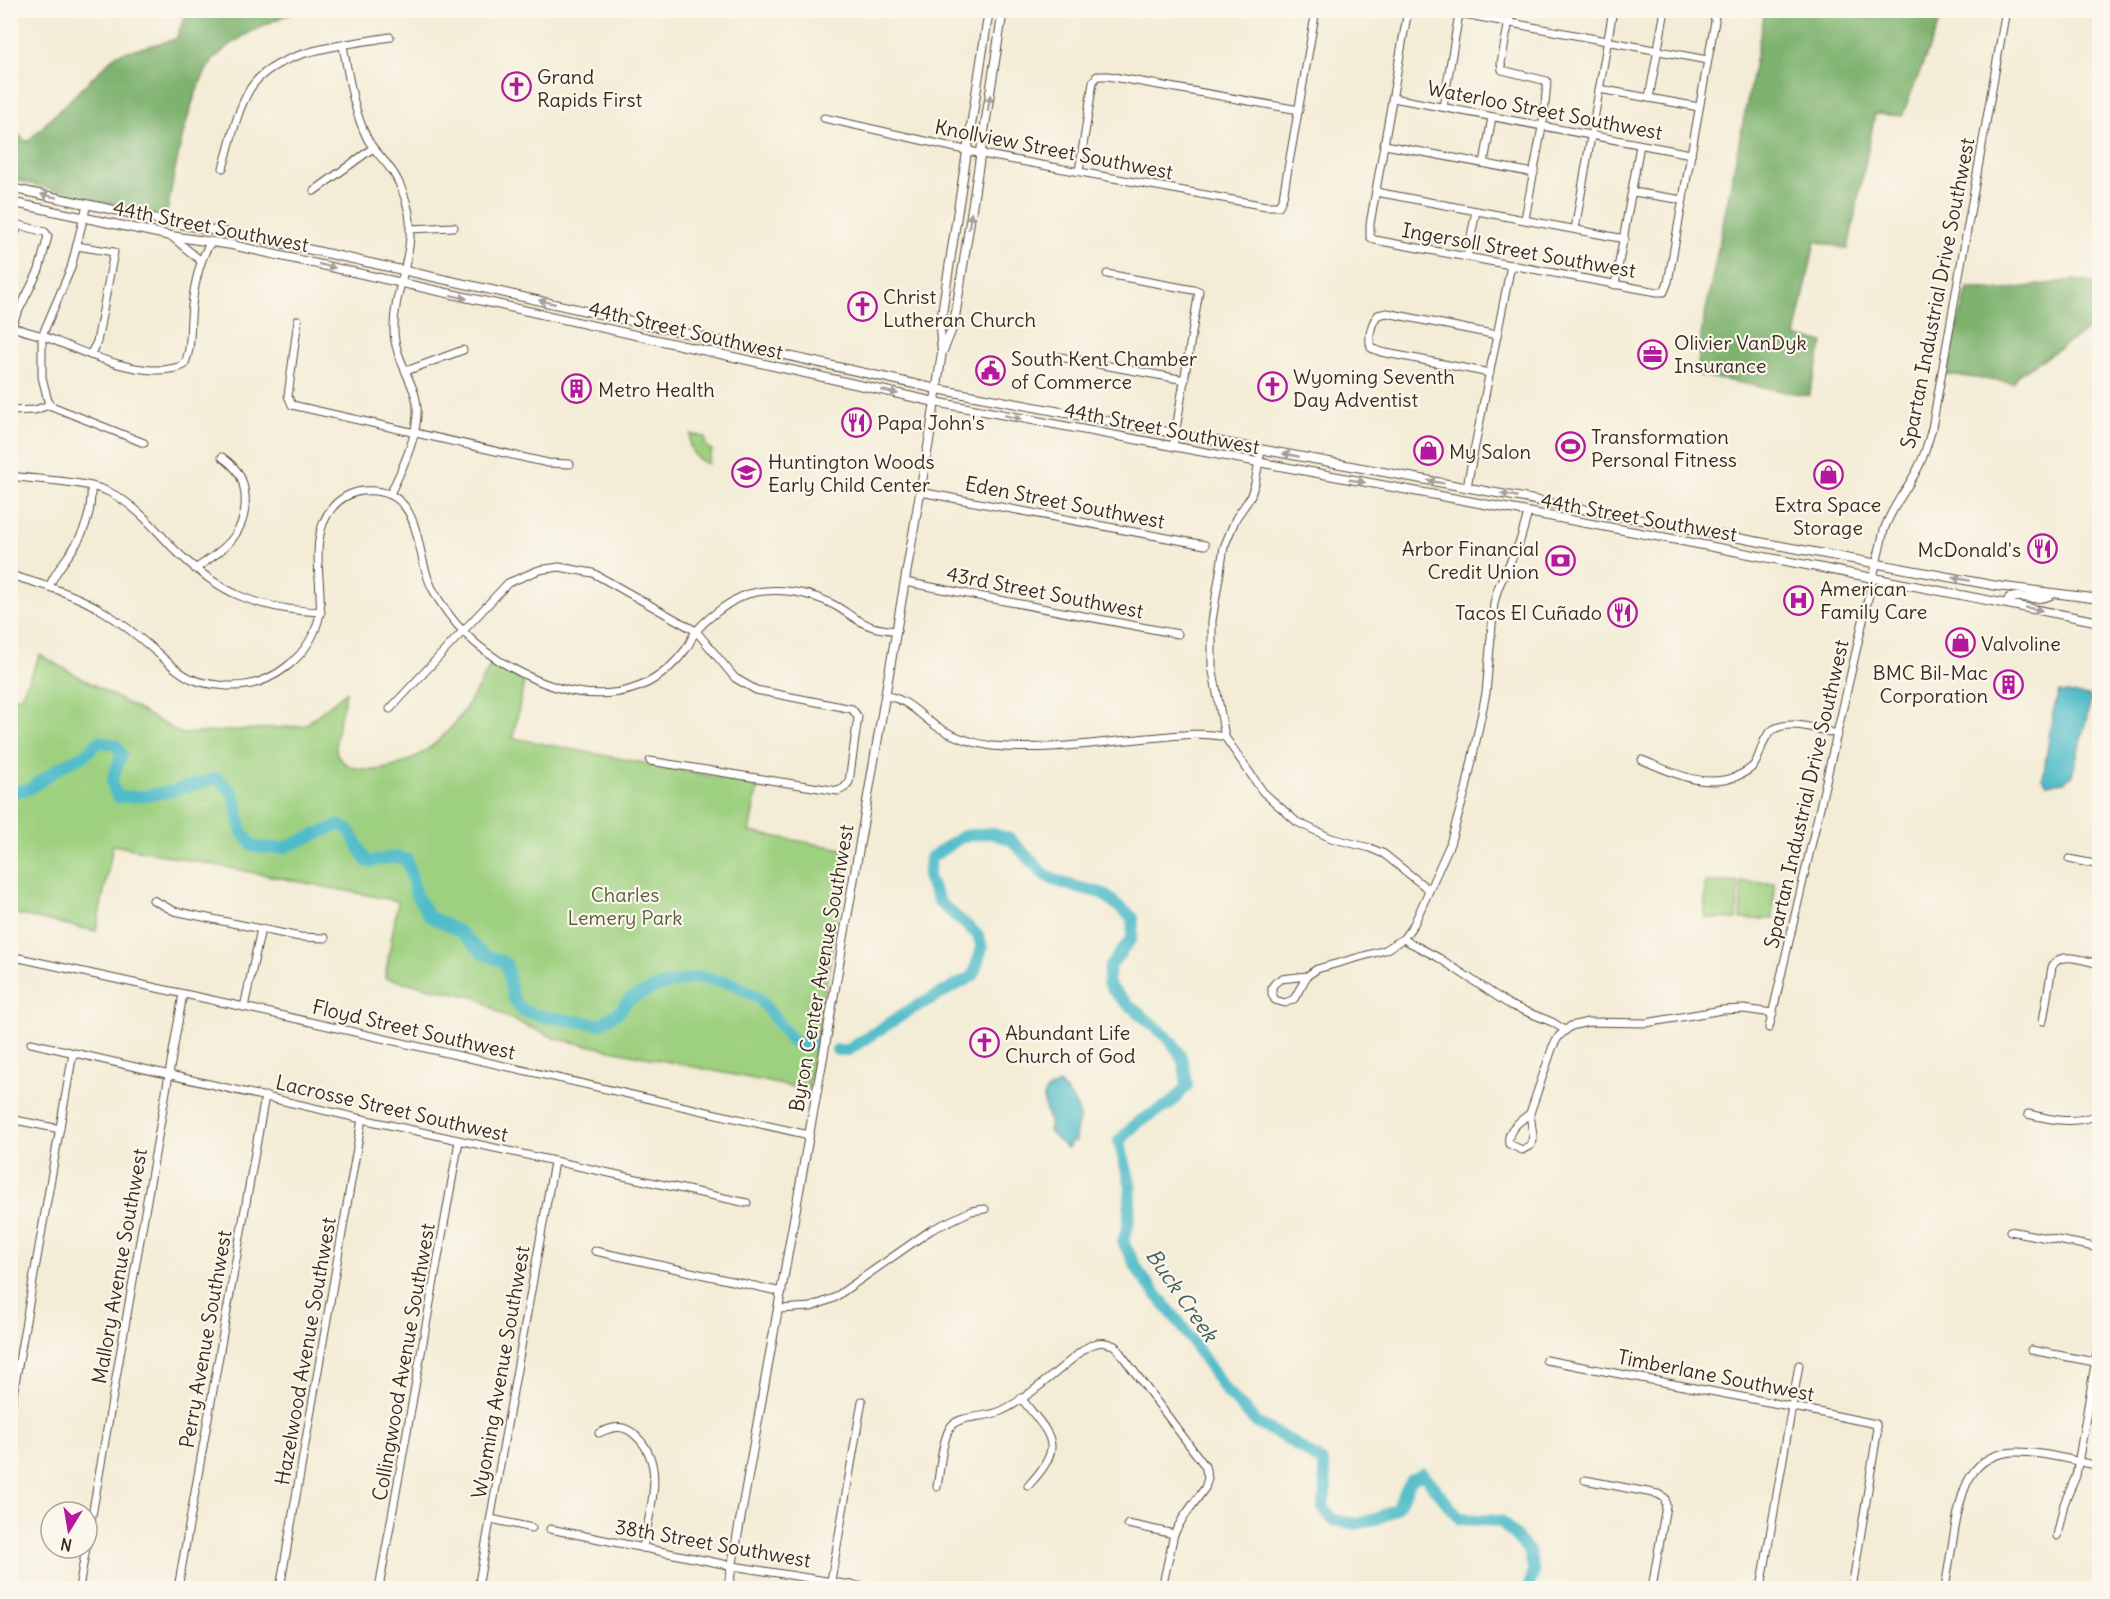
<svg xmlns="http://www.w3.org/2000/svg" width="2110" height="1599" viewBox="0 0 2110 1599" font-family="Delius,sans-serif">
	<rect width="100%" height="100%" fill="#fbf7ec"/>
	<filter id="ink" filterUnits="userSpaceOnUse"><feTurbulence type="fractalNoise" baseFrequency=".0167" numOctaves="2"/><feDisplacementMap in="SourceGraphic" scale="12" xChannelSelector="R" yChannelSelector="G"/><feConvolveMatrix kernelMatrix="1 2 1 2 8 2 1 2 1" color-interpolation-filters="sRGB"/></filter>
	<filter id="wash" filterUnits="userSpaceOnUse"><feTurbulence type="fractalNoise" baseFrequency=".008" numOctaves="4" result="noise"/><feDisplacementMap in="SourceGraphic" scale="24" xChannelSelector="R" yChannelSelector="G"/><feGaussianBlur stdDeviation="1.35" result="paint"/><feColorMatrix in="noise" values="0 0 0 0 0 0 0 0 0 0 0 0 0 0 0 0 0 1.4 0 .05"/><feComposite in="paint" operator="in"/></filter>
	<g filter="url(#wash)">
		<rect width="100%" height="100%" fill="#f3ecd6"/>
		<g fill="#9dd07f" stroke="#6c7d4e" stroke-width="1.5">
			<path d="M 691,434 L 705,437 L 706,446 L 712,450 L 708,464 C 695,459 686,448 691,434 Z"/>
			<path d="M 40,655 L 182,734 L 304,726 L 346,692 C 343,708 331,742 338,756 C 342,763 349,766 356,768 C 388,777 426,755 447,732 C 466,712 478,687 492,663 L 524,681 L 513,738 L 758,785 L 749,832 L 849,850 L 808,1090 L 557,1039 L 504,1016 L 478,998 L 385,978 L 398,901 L 113,845 L 96,931 L 11,913 L 10,695 L 20,698 Z"/>
			<path d="M 1705,882 L 1738,882 L 1737,919 L 1705,918 Z"/>
			<path d="M 1741,882 L 1774,883 L 1773,919 L 1741,919 Z"/>
		</g>
		<g fill="#7eb26e" stroke="#5c6e46" stroke-width="1.5">
			<path d="M 187,11 L 296,11 C 268,23 239,35 217,56 C 189,83 173,179 166,218 L 11,179 L 10,128 L 27,142 L 117,54 L 176,39 Z"/>
			<path d="M 1765,11 L 1944,11 L 1902,116 L 1875,114 L 1848,249 L 1815,241 L 1795,337 L 1823,342 L 1809,396 L 1697,375 L 1701,335 Z"/>
			<path d="M 2073,280 L 2099,284 L 2099,326 L 2091,328 L 2019,374 L 2013,383 L 1946,374 L 1947,363 L 1968,288 L 2004,290 Z"/>
		</g>
		<g fill="#4fbcc9" stroke="#457374" stroke-width="1.5">
			<path d="M 2059,692 L 2089,696 L 2091,700 L 2072,775 L 2064,782 L 2047,784 L 2043,778 L 2053,712 Z"/>
			<path d="M 1059,1084 C 1069,1094 1080,1105 1079,1120 C 1078,1127 1073,1134 1076,1142 L 1072,1141 L 1068,1148 L 1065,1147 L 1049,1131 C 1052,1113 1039,1108 1046,1091 Z"/>
		</g>
		<g fill="none" stroke-linecap="round" stroke-linejoin="round">
			<g stroke="#4fbcc9" stroke-width="12">
				<path d="M 10,792 L 29,789 L 62,766 L 85,755 L 99,741 L 116,745 L 122,755 C 115,772 107,781 118,797 L 144,796 L 167,792 L 217,778 L 234,794 L 242,832 L 254,847 L 283,848 L 339,825 L 349,830 L 367,862 L 395,857 L 407,859 L 416,895 L 429,916 L 460,932 L 483,954 L 506,963 L 513,998 L 523,1011 L 545,1017 L 600,1024 L 620,1011 L 628,1000 L 656,987 L 698,977 L 731,983 L 759,998 L 793,1042 L 813,1045"/>
				<path d="M 837,1050 L 848,1050 L 910,1010 L 973,976 L 982,948 L 978,935 L 940,903 L 928,879 L 930,858 L 963,836 L 990,833 L 1010,839 L 1046,876 L 1065,884 L 1102,893 L 1133,918 L 1132,938 L 1110,966 L 1108,983 C 1126,1011 1172,1029 1183,1062 C 1185,1070 1186,1078 1187,1086 L 1170,1104 L 1138,1122 L 1119,1141 L 1131,1187 L 1128,1226 L 1123,1242 L 1140,1274 L 1182,1326 L 1225,1390 L 1257,1423 L 1291,1441 L 1323,1463 L 1326,1485 L 1323,1508 L 1333,1520 L 1357,1524 L 1379,1518 L 1397,1508 L 1411,1480 L 1423,1474 L 1460,1519 L 1501,1521 L 1529,1551 L 1534,1572 L 1528,1588"/>
			</g>
		</g>
	</g>
	<g filter="url(#ink)">
		<g fill="none" stroke-linecap="round" stroke-linejoin="round">
			<defs>
				<g id="minor">
					<path d="M 1302,10 L 1316,13"/>
					<path d="M 1408,10 L 1370,224 L 1370,237 L 1375,240 L 1657,292 L 1664,292 L 1668,282 L 1715,21 L 1714,14 L 1702,10"/>
					<path d="M 1442,10 L 1707,60"/>
					<path d="M 1511,10 L 1501,63 L 1502,70 L 1547,81 L 1544,116 L 1525,219"/>
					<path d="M 343,46 C 349,77 353,110 367,138 C 373,150 382,157 389,167 C 399,179 406,198 409,213 C 416,253 393,291 394,330 C 394,353 408,373 415,395 C 424,424 403,468 390,494"/>
					<path d="M 1599,89 L 1699,107"/>
					<path d="M 1393,98 L 1691,154"/>
					<path d="M 1649,98 L 1665,10"/>
					<path d="M 1443,107 L 1459,14"/>
					<path d="M 824,118 L 987,155 L 1266,206 L 1279,206 L 1283,197 L 1316,10"/>
					<path d="M 1385,145 L 1534,173"/>
					<path d="M 1484,163 L 1492,117"/>
					<path d="M 223,168 C 231,142 236,112 250,89 C 275,49 347,45 390,37"/>
					<path d="M 1079,171 L 1093,82 L 1097,76 L 1108,76 L 1299,110"/>
					<path d="M 314,191 L 373,148"/>
					<path d="M 1376,192 L 1625,239"/>
					<path d="M 1633,192 L 1683,200"/>
					<path d="M 87,204 L 71,268 L 42,336 L 42,377 L 49,405 L 144,443"/>
					<path d="M 410,229 L 454,227"/>
					<path d="M 1575,229 L 1613,10"/>
					<path d="M 171,236 L 201,261"/>
					<path d="M 10,245 L 19,225 L 45,232 L 48,236 L 39,270 L 11,326"/>
					<path d="M 77,246 L 114,252 L 97,342 L 90,355"/>
					<path d="M 1467,257 L 1476,211"/>
					<path d="M 1107,274 L 1199,291 L 1173,447"/>
					<path d="M 1615,285 L 1640,145"/>
					<path d="M 298,320 L 288,396 L 292,405 L 548,463 L 570,464"/>
					<path d="M 10,326 C 22,331 34,333 46,337 C 83,352 145,382 184,365 C 191,351 190,334 191,318 C 192,297 198,260 211,242"/>
					<path d="M 1060,357 L 1185,380"/>
					<path d="M 406,371 L 463,350"/>
					<path d="M 1490,373 L 1381,352 L 1371,348 C 1368,337 1371,323 1378,315 L 1387,313 L 1497,335"/>
					<path d="M 10,411 L 35,410 L 49,405"/>
					<path d="M 1261,450 L 1255,483 L 1250,498 L 1236,518 L 1224,547 L 1212,621 L 1212,666 L 1225,737 L 1263,792 L 1297,822 L 1331,838 L 1370,848 L 1384,854 L 1429,890"/>
					<path d="M 10,476 C 37,480 87,481 109,492 C 134,504 153,526 171,546 C 218,593 255,609 321,612"/>
					<path d="M 1468,488 L 1468,481 L 1511,265"/>
					<path d="M 920,492 L 1205,545"/>
					<path d="M 195,569 C 224,549 248,534 245,495 C 243,476 237,468 222,457"/>
					<path d="M 10,575 C 44,585 76,594 106,613 C 123,624 138,636 154,650 C 166,660 178,673 192,679 C 203,684 216,685 228,686 C 271,688 312,656 320,613 C 321,608 320,601 320,595 C 319,566 312,532 332,508 C 339,499 351,492 363,491 C 425,486 413,551 432,588 C 450,622 478,650 512,668 C 571,701 641,710 686,649 C 690,644 691,638 695,633 C 704,620 732,599 748,594 C 776,586 811,592 836,606 C 848,613 859,623 873,627 C 880,629 889,630 897,631"/>
					<path d="M 905,582 L 1178,634"/>
					<path d="M 50,585 C 57,568 69,557 78,541 C 88,524 92,506 91,486"/>
					<path d="M 886,696 C 908,699 918,714 936,726 C 953,737 972,743 992,746 C 1044,751 1096,743 1148,738 C 1174,736 1199,731 1225,737"/>
					<path d="M 390,709 L 508,583 L 539,570 L 559,567 L 593,573 L 696,631 L 735,678 L 756,690 L 852,709 L 858,717 L 849,782 L 844,788 L 838,791 L 650,761"/>
					<path d="M 1642,760 C 1672,772 1703,789 1735,777 C 1742,774 1749,771 1754,765 C 1762,754 1761,737 1774,729 C 1792,719 1819,730 1838,734"/>
					<path d="M 2069,859 L 2100,865"/>
					<path d="M 153,900 L 174,911 L 300,937 L 325,938"/>
					<path d="M 1403,939 L 1439,958 L 1510,1005 L 1552,1022 L 1565,1030"/>
					<path d="M 10,956 L 244,1007 L 809,1135"/>
					<path d="M 1307,976 L 1294,999 L 1285,1003 L 1275,1000 L 1272,994 L 1272,987 L 1275,983 L 1281,979 L 1307,976 L 1317,969 L 1385,950 L 1403,939 L 1414,924 L 1450,844 L 1466,789 L 1486,693 L 1494,603 L 1498,588 L 1520,541 L 1528,513"/>
					<path d="M 244,1007 L 261,929"/>
					<path d="M 2043,1021 L 2052,967 C 2059,950 2085,961 2100,964"/>
					<path d="M 1769,1028 L 1884,530 C 1892,506 1907,490 1918,468 C 1925,455 1928,442 1932,428 L 2006,10"/>
					<path d="M 31,1043 L 362,1119 L 747,1203"/>
					<path d="M 1530,1113 C 1521,1121 1506,1129 1509,1144 L 1522,1150 L 1531,1145 L 1533,1136 L 1530,1113 L 1553,1046 L 1559,1036 L 1571,1026 L 1588,1022 L 1646,1023 L 1722,1010 L 1743,1009 L 1773,1013"/>
					<path d="M 2028,1114 C 2053,1120 2075,1125 2100,1114"/>
					<path d="M 10,1119 L 60,1129"/>
					<path d="M 2010,1231 L 2100,1248"/>
					<path d="M 595,1251 L 782,1292"/>
					<path d="M 779,1309 L 811,1307 L 834,1298 L 931,1230 L 971,1211 L 985,1209"/>
					<path d="M 2031,1350 L 2100,1363"/>
					<path d="M 1546,1360 L 1784,1405 L 1876,1424 L 1877,1434 L 1852,1588"/>
					<path d="M 1021,1398 C 1051,1437 1067,1444 1028,1486"/>
					<path d="M 10,1412 L 73,1053"/>
					<path d="M 599,1433 C 614,1426 625,1424 637,1437 C 667,1465 649,1512 643,1548"/>
					<path d="M 1585,1480 L 1658,1494 L 1665,1498 L 1666,1506 L 1652,1588"/>
					<path d="M 937,1487 C 940,1472 942,1436 952,1425 C 962,1415 987,1418 1001,1411 C 1029,1398 1061,1367 1086,1348 C 1097,1341 1104,1341 1115,1346 L 1205,1466 L 1208,1478 L 1205,1488 L 1183,1518 L 1174,1534 L 1162,1588"/>
					<path d="M 491,1519 L 532,1528"/>
					<path d="M 1128,1524 L 1174,1534"/>
					<path d="M 550,1529 L 733,1566 L 870,1588"/>
					<path d="M 2057,1536 L 2064,1504 L 2076,1476 L 2100,1335"/>
					<path d="M 87,1544 L 183,994"/>
					<path d="M 831,1581 L 862,1401"/>
					<path d="M 79,1588 L 86,1548"/>
					<path d="M 178,1588 L 265,1096"/>
					<path d="M 280,1588 L 362,1119"/>
					<path d="M 379,1588 L 459,1141"/>
					<path d="M 478,1588 L 554,1162"/>
					<path d="M 1761,1588 L 1799,1365"/>
					<path d="M 1945,1588 C 1948,1570 1951,1552 1954,1534 C 1961,1495 1967,1452 2017,1452 C 2044,1452 2073,1461 2100,1466"/>
				</g>
				<g id="major">
					<path d="M 10,188 L 195,227 L 258,238 L 937,389 L 1997,586 L 2100,599"/>
					<path d="M 10,202 L 171,236 L 232,245 L 935,402 L 1672,539 L 2100,622"/>
					<path d="M 944,349 L 954,324 L 1003,10"/>
					<path d="M 2007,604 L 2009,598 C 2022,594 2037,602 2051,595"/>
					<path d="M 728,1588 L 825,1046 L 930,435 L 942,352 L 940,328 L 944,300 L 989,10"/>
				</g>
			</defs>
			<use href="#minor" stroke="#57473a" stroke-width="9"/>
			<use href="#major" stroke="#57473a" stroke-width="10"/>
			<use href="#minor" stroke="#fff" stroke-width="7"/>
			<use href="#major" stroke="#fff" stroke-width="8"/>
		</g>
		<defs><path id="oneway-solid" d="M-6-.8H1V-3.2L6.5 0L1 3.2V.8H-6Z" transform="scale(1.5)"/></defs>
		<g fill="#a79f9a">
			<use href="#oneway-solid" transform="translate(989 103) rotate(-81)"/>
			<use href="#oneway-solid" transform="translate(49 196) rotate(-168)"/>
			<use href="#oneway-solid" transform="translate(970 221) rotate(-81)"/>
			<use href="#oneway-solid" transform="translate(327 266) rotate(13)"/>
			<use href="#oneway-solid" transform="translate(459 297) rotate(12)"/>
			<use href="#oneway-solid" transform="translate(547 302) rotate(-167)"/>
			<use href="#oneway-solid" transform="translate(890 392) rotate(13)"/>
			<use href="#oneway-solid" transform="translate(1013 417) rotate(10)"/>
			<use href="#oneway-solid" transform="translate(1291 455) rotate(-169)"/>
			<use href="#oneway-solid" transform="translate(1357 481) rotate(10)"/>
			<use href="#oneway-solid" transform="translate(1436 482) rotate(-170)"/>
			<use href="#oneway-solid" transform="translate(1509 495) rotate(-169)"/>
			<use href="#oneway-solid" transform="translate(1961 579) rotate(-169)"/>
			<use href="#oneway-solid" transform="translate(2034 609) rotate(11)"/>
		</g>
	</g>
	<defs>
		<symbol id="church-ring" viewBox="-11 -11 22 22"><circle r="9.5" fill="#fbf7ec" stroke="#b5179e" stroke-width="1.5"/><path d="M-1.2-6h2.4v3.5h3.3v2.4h-3.3V6h-2.4V-.1h-3.3v-2.4h3.3Z" fill="#b5179e"/></symbol>
		<symbol id="office-ring" viewBox="-11 -11 22 22"><circle r="9.5" fill="#fbf7ec" stroke="#b5179e" stroke-width="1.5"/><path d="M-6-3h4V-5.5h4V-3h4V5H-6ZM-1-4.5V-3h2v-1.5ZM-6 0V1H6V0Z" fill="#b5179e"/></symbol>
		<symbol id="civic-ring" viewBox="-11 -11 22 22"><circle r="9.5" fill="#fbf7ec" stroke="#b5179e" stroke-width="1.5"/><path d="M-.6-6.5H3V-4.5H.6V-3L4-1V1h2V6H-6V1h2V-1L-.6-3ZM-1.2 2.5V6h2.4V2.5Z" fill="#b5179e"/></symbol>
		<symbol id="building-ring" viewBox="-11 -11 22 22"><circle r="9.5" fill="#fbf7ec" stroke="#b5179e" stroke-width="1.5"/><path d="M-4-6H4V6H1V3H-1V6H-4ZM-2.5-4.3h1.7v1.8h-1.7ZM.8-4.3h1.7v1.8H.8ZM-2.5-1h1.7V.8h-1.7ZM.8-1h1.7V.8H.8Z" fill="#b5179e"/></symbol>
		<symbol id="restaurant-ring" viewBox="-11 -11 22 22"><circle r="9.5" fill="#fbf7ec" stroke="#b5179e" stroke-width="1.5"/><path d="M-5-6h1v4h1v-4h1v4h1v-4h1v5L-1.5 .5V6h-2V.5L-5-1ZM5-6V6H3V1.5H1.5Q1.5-4 5-6Z" fill="#b5179e"/></symbol>
		<symbol id="stadium-ring" viewBox="-11 -11 22 22"><circle r="9.5" fill="#fbf7ec" stroke="#b5179e" stroke-width="1.5"/><path d="M0-5a6.5 5 0 1 0 0 10a6.5 5 0 1 0 0-10ZM-3.5-1.8h7v3.6h-7Z" fill="#b5179e"/></symbol>
		<symbol id="shop-ring" viewBox="-11 -11 22 22"><circle r="9.5" fill="#fbf7ec" stroke="#b5179e" stroke-width="1.5"/><path d="M-5-2.5h2.3a2.7 3.5 0 0 1 5.4 0H5L5.5 6h-11ZM-1.5-2.5h3a1.5 2.3 0 0 0-3 0Z" fill="#b5179e"/></symbol>
		<symbol id="school-ring" viewBox="-11 -11 22 22"><circle r="9.5" fill="#fbf7ec" stroke="#b5179e" stroke-width="1.5"/><path d="M0-5L7-2L0 1L-7-2ZM-4 1L0 2.5L4 1V4Q0 6-4 4Z" fill="#b5179e"/></symbol>
		<symbol id="bank-ring" viewBox="-11 -11 22 22"><circle r="9.5" fill="#fbf7ec" stroke="#b5179e" stroke-width="1.5"/><path d="M-6-4H6V4H-6ZM0-2.3a2.3 2.3 0 1 0 0 4.6a2.3 2.3 0 1 0 0-4.6Z" fill="#b5179e"/></symbol>
		<symbol id="hospital-ring" viewBox="-11 -11 22 22"><circle r="9.5" fill="#fbf7ec" stroke="#b5179e" stroke-width="1.5"/><path d="M-5-5h3v3.5h4V-5h3V5h-3V1.5h-4V5h-3Z" fill="#b5179e"/></symbol>
	</defs>
	<g fill-rule="evenodd">
		<use href="#church-ring" x="500" y="70" width="33" height="33"/>
		<use href="#church-ring" x="846" y="290" width="33" height="33"/>
		<use href="#office-ring" x="1636" y="338" width="33" height="33"/>
		<use href="#civic-ring" x="974" y="354" width="33" height="33"/>
		<use href="#church-ring" x="1256" y="370" width="33" height="33"/>
		<use href="#building-ring" x="560" y="372" width="33" height="33"/>
		<use href="#restaurant-ring" x="840" y="406" width="33" height="33"/>
		<use href="#stadium-ring" x="1554" y="430" width="33" height="33"/>
		<use href="#shop-ring" x="1412" y="434" width="33" height="33"/>
		<use href="#school-ring" x="730" y="456" width="33" height="33"/>
		<use href="#shop-ring" x="1812" y="458" width="33" height="33"/>
		<use href="#restaurant-ring" x="2026" y="532" width="33" height="33"/>
		<use href="#bank-ring" x="1544" y="544" width="33" height="33"/>
		<use href="#hospital-ring" x="1782" y="584" width="33" height="33"/>
		<use href="#restaurant-ring" x="1606" y="596" width="33" height="33"/>
		<use href="#shop-ring" x="1944" y="626" width="33" height="33"/>
		<use href="#building-ring" x="1992" y="668" width="33" height="33"/>
		<use href="#church-ring" x="968" y="1026" width="33" height="33"/>
	</g>
	<g text-anchor="middle" dominant-baseline="central" stroke-width="4.5" stroke-linejoin="round" paint-order="stroke">
		<g font-size="20" fill="#3b2a1e" stroke="#fbf7ec" text-anchor="start">
			<text x="537" y="76">Grand<tspan x="537" dy="23">Rapids First</tspan></text>
			<text x="883" y="296">Christ<tspan x="883" dy="23">Lutheran Church</tspan></text>
			<text x="1674" y="342">Olivier VanDyk<tspan x="1674" dy="23">Insurance</tspan></text>
			<text x="1011" y="358">South Kent Chamber<tspan x="1011" dy="23">of Commerce</tspan></text>
			<text x="1293" y="376">Wyoming Seventh<tspan x="1293" dy="23">Day Adventist</tspan></text>
			<text x="598" y="389">Metro Health</text>
			<text x="877" y="422">Papa John's</text>
			<text x="1591" y="436">Transformation<tspan x="1591" dy="23">Personal Fitness</tspan></text>
			<text x="1449" y="451">My Salon</text>
			<text x="768" y="461">Huntington Woods<tspan x="768" dy="23">Early Child Center</tspan></text>
			<text x="1828" y="504" text-anchor="middle">Extra Space<tspan x="1828" dy="23">Storage</tspan></text>
			<text x="1539" y="548" text-anchor="end">Arbor Financial<tspan x="1539" dy="23">Credit Union</tspan></text>
			<text x="2021" y="549" text-anchor="end">McDonald's</text>
			<text x="1820" y="588">American<tspan x="1820" dy="23">Family Care</tspan></text>
			<text x="1602" y="612" text-anchor="end">Tacos El Cuñado</text>
			<text x="1981" y="643">Valvoline</text>
			<text x="1988" y="672" text-anchor="end">BMC Bil-Mac<tspan x="1988" dy="23">Corporation</tspan></text>
			<text x="1005" y="1032">Abundant Life<tspan x="1005" dy="23">Church of God</tspan></text>
		</g>
		<g font-size="20" fill="#3b2a1e" stroke="#fbf7ec">
			<text transform="translate(1545 110) rotate(11)">Waterloo Street Southwest</text>
			<text transform="translate(1054 149) rotate(11)">Knollview Street Southwest</text>
			<text transform="translate(211 226) rotate(11)">44th Street Southwest</text>
			<text transform="translate(1519 250) rotate(10)">Ingersoll Street Southwest</text>
			<text transform="translate(1937 293) rotate(-79)">Spartan Industrial Drive Southwest</text>
			<text transform="translate(686 330) rotate(13)">44th Street Southwest</text>
			<text transform="translate(1162 428) rotate(11)">44th Street Southwest</text>
			<text transform="translate(1065 502) rotate(11)">Eden Street Southwest</text>
			<text transform="translate(1639 517) rotate(10)">44th Street Southwest</text>
			<text transform="translate(1045 592) rotate(11)">43rd Street Southwest</text>
			<text transform="translate(1806 794) rotate(-77)">Spartan Industrial Drive Southwest</text>
			<text transform="translate(821 968) rotate(-80)">Byron Center Avenue Southwest</text>
			<text transform="translate(414 1029) rotate(13)">Floyd Street Southwest</text>
			<text transform="translate(392 1108) rotate(13)">Lacrosse Street Southwest</text>
			<text transform="translate(119 1266) rotate(-80)">Mallory Avenue Southwest</text>
			<text transform="translate(205 1339) rotate(-80)">Perry Avenue Southwest</text>
			<text transform="translate(305 1351) rotate(-80)">Hazelwood Avenue Southwest</text>
			<text transform="translate(403 1362) rotate(-80)">Collingwood Avenue Southwest</text>
			<text transform="translate(500 1372) rotate(-80)">Wyoming Avenue Southwest</text>
			<text transform="translate(1716 1375) rotate(11)">Timberlane Southwest</text>
			<text transform="translate(713 1543) rotate(10)">38th Street Southwest</text>
		</g>
		<g font-size="20" fill="#585c3b" stroke="#fbf7ec">
			<text x="625" y="894">Charles<tspan x="625" dy="23">Lemery Park</tspan></text>
		</g>
		<g font-size="21" font-style="italic" fill="#425d5a" stroke="#fbf7ec">
			<text transform="translate(1182 1295) rotate(55)">Buck Creek</text>
		</g>
	</g>
	<rect width="2110" height="1599" fill="none" stroke="#fbf7ec" stroke-width="36"/>
	<g transform="translate(69 1530) rotate(191)"><circle r="28" fill="#fbf7ec" stroke="#aea59a" stroke-width="1.5"/>
	<path d="M0-4.5L10 22L0 15L-10 22Z" fill="#b5179e"/>
	<text y="-9" font-size="16" font-weight="bold" text-anchor="middle" fill="#3b2a1e">N</text>
	</g>
</svg>
